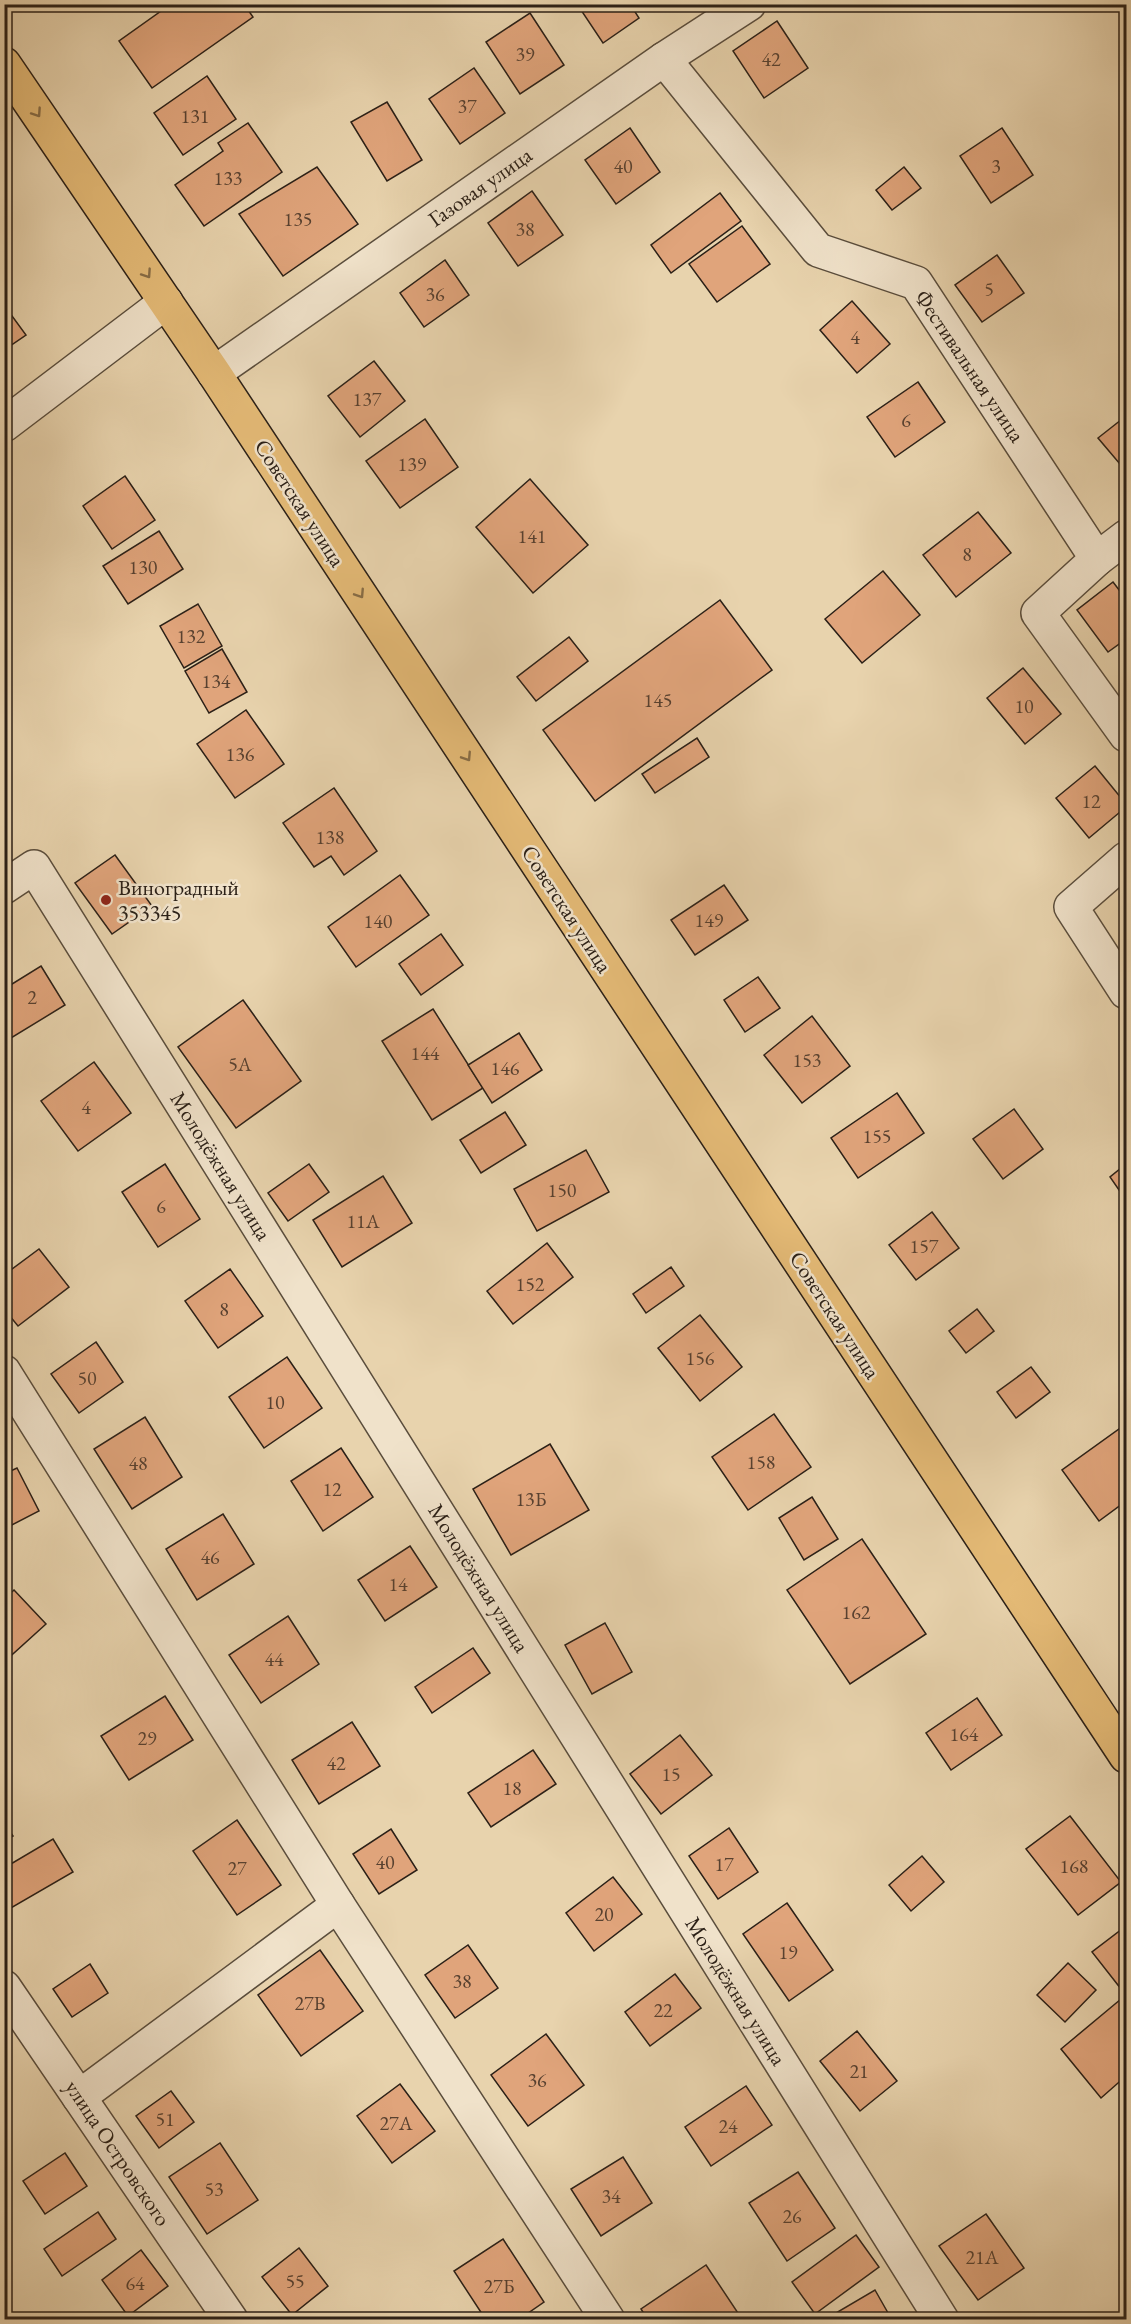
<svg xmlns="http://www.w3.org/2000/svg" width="1131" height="2324" viewBox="0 0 1131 2324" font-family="'EB Garamond',serif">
	<rect width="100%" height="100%" fill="#e8d3ad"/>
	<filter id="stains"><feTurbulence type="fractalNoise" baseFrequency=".00333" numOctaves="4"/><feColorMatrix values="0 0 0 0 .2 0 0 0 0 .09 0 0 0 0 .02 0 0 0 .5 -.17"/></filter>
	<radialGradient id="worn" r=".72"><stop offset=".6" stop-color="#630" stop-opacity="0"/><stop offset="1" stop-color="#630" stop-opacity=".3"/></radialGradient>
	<g fill="#e0a47b" stroke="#2b2017" stroke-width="1.5">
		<path d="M 171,4 L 244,4 L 253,17 L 152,88 L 119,41 Z"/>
		<path d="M 577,4 L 630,4 L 639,18 L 603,43 Z"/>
		<path d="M 530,13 L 564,65 L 520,94 L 486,42 Z"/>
		<path d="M 777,21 L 808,68 L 764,98 L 733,51 Z"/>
		<path d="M 474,68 L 505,113 L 460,144 L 429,99 Z"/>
		<path d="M 207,76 L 236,119 L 183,155 L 154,113 Z"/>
		<path d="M 387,102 L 422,160 L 387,181 L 351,122 Z"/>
		<path d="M 248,123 L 282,172 L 204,226 L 175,185 L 223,151 L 218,143 Z"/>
		<path d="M 630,128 L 660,172 L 616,204 L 585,160 Z"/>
		<path d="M 1002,128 L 1033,175 L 991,203 L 960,156 Z"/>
		<path d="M 317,167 L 358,224 L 283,276 L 239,214 Z"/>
		<path d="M 904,167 L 921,188 L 892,210 L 876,190 Z"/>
		<path d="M 532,191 L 563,235 L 518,266 L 488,223 Z"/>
		<path d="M 720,193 L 741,221 L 671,273 L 651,245 Z"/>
		<path d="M 742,226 L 770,264 L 717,302 L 689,264 Z"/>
		<path d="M 997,255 L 1024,293 L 982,322 L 955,285 Z"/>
		<path d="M 445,260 L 469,295 L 424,327 L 400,293 Z"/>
		<path d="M 852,301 L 890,344 L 857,373 L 820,330 Z"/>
		<path d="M 4,305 L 26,335 L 4,350 Z"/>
		<path d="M 374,361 L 405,401 L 360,437 L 328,396 Z"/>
		<path d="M 918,382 L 945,422 L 895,457 L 867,417 Z"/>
		<path d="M 1126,416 L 1126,469 L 1125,470 L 1098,438 Z"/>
		<path d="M 425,419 L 458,467 L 400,508 L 366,461 Z"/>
		<path d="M 125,476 L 155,520 L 112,549 L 83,506 Z"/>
		<path d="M 530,479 L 588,545 L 533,593 L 476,527 Z"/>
		<path d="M 978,512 L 1011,553 L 956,597 L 923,555 Z"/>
		<path d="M 159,531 L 183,569 L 128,604 L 103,566 Z"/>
		<path d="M 883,571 L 920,615 L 862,663 L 825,619 Z"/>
		<path d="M 1113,582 L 1126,599 L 1126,639 L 1108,652 L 1077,610 Z"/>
		<path d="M 720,600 L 772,670 L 595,801 L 543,730 Z"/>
		<path d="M 198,604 L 222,646 L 184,668 L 160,626 Z"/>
		<path d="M 569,637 L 588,661 L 536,701 L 517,677 Z"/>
		<path d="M 222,649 L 247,692 L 209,713 L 185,671 Z"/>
		<path d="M 1023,668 L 1061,714 L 1025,744 L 987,698 Z"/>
		<path d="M 246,710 L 284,764 L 235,798 L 197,744 Z"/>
		<path d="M 697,738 L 709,757 L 655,793 L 642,774 Z"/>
		<path d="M 1095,766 L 1126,804 L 1126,807 L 1089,838 L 1056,798 Z"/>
		<path d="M 334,788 L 377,851 L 344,875 L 331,856 L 314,867 L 283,823 Z"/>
		<path d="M 115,855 L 152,906 L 112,934 L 75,883 Z"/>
		<path d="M 400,875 L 429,915 L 356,967 L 328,927 Z"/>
		<path d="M 724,885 L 748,920 L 695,955 L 671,920 Z"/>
		<path d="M 441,934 L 463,965 L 421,995 L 399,964 Z"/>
		<path d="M 41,966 L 65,1005 L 11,1038 L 4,1027 L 4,989 Z"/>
		<path d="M 758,977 L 780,1008 L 745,1032 L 724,1000 Z"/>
		<path d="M 243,1000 L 301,1081 L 236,1128 L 178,1047 Z"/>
		<path d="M 433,1009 L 483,1088 L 432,1120 L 382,1041 Z"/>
		<path d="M 812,1016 L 850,1066 L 802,1103 L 764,1055 Z"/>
		<path d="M 519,1033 L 542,1070 L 492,1103 L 468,1065 Z"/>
		<path d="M 94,1062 L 131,1113 L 78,1151 L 41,1101 Z"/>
		<path d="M 897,1093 L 924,1133 L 858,1178 L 831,1138 Z"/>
		<path d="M 1014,1109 L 1043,1149 L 1003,1179 L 973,1139 Z"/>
		<path d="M 505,1112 L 526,1145 L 481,1173 L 460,1140 Z"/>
		<path d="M 586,1150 L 609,1192 L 537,1231 L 514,1189 Z"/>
		<path d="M 165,1164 L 200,1219 L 158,1247 L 122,1192 Z"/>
		<path d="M 309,1164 L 329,1192 L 288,1221 L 268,1193 Z"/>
		<path d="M 1126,1164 L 1126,1200 L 1110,1177 Z"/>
		<path d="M 383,1176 L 412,1223 L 342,1267 L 313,1220 Z"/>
		<path d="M 932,1212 L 959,1248 L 916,1280 L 889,1245 Z"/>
		<path d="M 547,1243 L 573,1277 L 513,1324 L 487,1291 Z"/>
		<path d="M 39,1249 L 69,1287 L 18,1326 L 4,1309 L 4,1275 Z"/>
		<path d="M 671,1267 L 684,1286 L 646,1313 L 633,1294 Z"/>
		<path d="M 230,1269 L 263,1316 L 218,1348 L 185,1301 Z"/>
		<path d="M 977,1309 L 994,1331 L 966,1353 L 949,1331 Z"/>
		<path d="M 700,1315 L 742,1367 L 700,1401 L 658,1348 Z"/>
		<path d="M 96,1342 L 123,1382 L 79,1413 L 51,1374 Z"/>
		<path d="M 287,1357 L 322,1408 L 264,1448 L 229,1397 Z"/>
		<path d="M 1031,1367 L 1050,1392 L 1016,1418 L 997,1392 Z"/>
		<path d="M 774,1414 L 811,1467 L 748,1510 L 712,1457 Z"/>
		<path d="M 145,1417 L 182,1477 L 132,1509 L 94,1449 Z"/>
		<path d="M 1126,1424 L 1126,1501 L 1099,1521 L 1062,1470 Z"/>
		<path d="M 550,1444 L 589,1510 L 511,1555 L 473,1489 Z"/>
		<path d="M 341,1448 L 373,1497 L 323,1531 L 291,1481 Z"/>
		<path d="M 17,1468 L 39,1511 L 4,1529 L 4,1474 Z"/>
		<path d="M 812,1497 L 838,1539 L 804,1560 L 779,1518 Z"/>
		<path d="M 223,1514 L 254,1564 L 197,1600 L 166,1549 Z"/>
		<path d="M 862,1539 L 926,1634 L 850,1684 L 787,1590 Z"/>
		<path d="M 410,1546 L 437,1587 L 385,1621 L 358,1580 Z"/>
		<path d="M 14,1590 L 46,1624 L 4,1662 L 4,1599 Z"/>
		<path d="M 288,1616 L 319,1664 L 261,1703 L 229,1655 Z"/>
		<path d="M 605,1623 L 632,1672 L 592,1694 L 565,1645 Z"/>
		<path d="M 473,1648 L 490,1673 L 432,1713 L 415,1687 Z"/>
		<path d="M 165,1696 L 193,1740 L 129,1780 L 101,1736 Z"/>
		<path d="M 977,1698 L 1002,1735 L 951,1770 L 926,1733 Z"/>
		<path d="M 352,1722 L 380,1766 L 319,1804 L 292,1760 Z"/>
		<path d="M 680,1735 L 712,1775 L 661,1814 L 630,1774 Z"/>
		<path d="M 533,1750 L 556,1784 L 491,1827 L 468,1793 Z"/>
		<path d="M 1070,1816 L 1121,1882 L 1078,1915 L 1026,1849 Z"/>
		<path d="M 237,1820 L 281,1885 L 237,1915 L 193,1851 Z"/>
		<path d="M 4,1823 L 13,1836 L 4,1841 Z"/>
		<path d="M 729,1828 L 758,1872 L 718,1899 L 689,1856 Z"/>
		<path d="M 391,1829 L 417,1870 L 379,1894 L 353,1854 Z"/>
		<path d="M 53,1839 L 73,1872 L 4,1912 L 4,1868 Z"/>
		<path d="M 922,1856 L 944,1882 L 911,1911 L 889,1885 Z"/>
		<path d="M 613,1877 L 642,1914 L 594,1951 L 566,1913 Z"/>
		<path d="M 787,1903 L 833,1970 L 789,2001 L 743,1934 Z"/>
		<path d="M 1126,1926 L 1126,1993 L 1125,1994 L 1092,1952 Z"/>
		<path d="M 468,1945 L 498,1988 L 455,2018 L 425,1975 Z"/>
		<path d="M 320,1950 L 363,2011 L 301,2056 L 258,1995 Z"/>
		<path d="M 1068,1963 L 1096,1990 L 1065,2022 L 1037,1995 Z"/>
		<path d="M 90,1964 L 108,1993 L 72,2017 L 53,1989 Z"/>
		<path d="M 675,1974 L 701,2008 L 650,2046 L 625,2012 Z"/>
		<path d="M 1121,1999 L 1126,2006 L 1126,2076 L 1101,2098 L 1061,2049 Z"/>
		<path d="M 857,2031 L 897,2081 L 860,2111 L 820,2061 Z"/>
		<path d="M 546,2034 L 584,2085 L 528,2126 L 491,2075 Z"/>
		<path d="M 400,2084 L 435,2131 L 392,2163 L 357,2116 Z"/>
		<path d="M 746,2086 L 772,2125 L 711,2166 L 685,2127 Z"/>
		<path d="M 171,2091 L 194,2122 L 159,2148 L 136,2116 Z"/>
		<path d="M 220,2143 L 258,2200 L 207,2234 L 169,2177 Z"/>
		<path d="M 65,2153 L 87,2186 L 45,2214 L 23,2181 Z"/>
		<path d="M 623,2157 L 652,2203 L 601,2236 L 571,2189 Z"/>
		<path d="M 798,2172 L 835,2228 L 787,2261 L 749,2203 Z"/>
		<path d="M 98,2212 L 116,2239 L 62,2276 L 44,2249 Z"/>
		<path d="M 986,2214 L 1024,2268 L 978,2300 L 939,2246 Z"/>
		<path d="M 856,2235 L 879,2267 L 815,2314 L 792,2282 Z"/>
		<path d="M 503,2239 L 544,2302 L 518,2320 L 486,2320 L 454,2271 Z"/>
		<path d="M 299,2248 L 328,2286 L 292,2315 L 262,2277 Z"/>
		<path d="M 141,2250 L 168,2286 L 128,2316 L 102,2280 Z"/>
		<path d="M 706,2265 L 738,2313 L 728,2320 L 648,2320 L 641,2309 Z"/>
		<path d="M 875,2290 L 892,2320 L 824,2320 Z"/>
	</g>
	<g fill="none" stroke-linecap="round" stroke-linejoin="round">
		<defs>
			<g id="minor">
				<path d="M 664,59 L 818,250 L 916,283 L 1097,559 L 1038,613 L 1126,735"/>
				<path d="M 214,373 L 664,59 L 749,4"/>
				<path d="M 4,425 L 166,302"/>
				<path d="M 1097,559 L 1126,537"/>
				<path d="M 1126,859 L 1071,907 L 1126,992"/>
				<path d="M 4,887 L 34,867 L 942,2320"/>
				<path d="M 4,1372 L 338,1905 L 608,2320"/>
				<path d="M 4,1987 L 231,2320"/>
				<path d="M 79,2097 L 338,1905"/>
			</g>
			<path id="major" d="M 4,64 L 214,373 L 1126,1756"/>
		</defs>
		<use href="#minor" stroke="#5a4d3c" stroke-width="36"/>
		<use href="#major" stroke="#2b2017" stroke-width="36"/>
		<use href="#minor" stroke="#f0e2ca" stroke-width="33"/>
		<use href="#major" stroke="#e4ba76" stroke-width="33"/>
	</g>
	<defs><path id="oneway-chevron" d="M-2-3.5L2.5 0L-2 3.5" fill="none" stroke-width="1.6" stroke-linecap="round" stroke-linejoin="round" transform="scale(1.5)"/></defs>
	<g stroke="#886d46">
		<use href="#oneway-chevron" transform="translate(37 113) rotate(56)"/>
		<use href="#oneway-chevron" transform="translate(147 274) rotate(56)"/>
		<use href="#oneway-chevron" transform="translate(360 594) rotate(57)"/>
		<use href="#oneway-chevron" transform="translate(467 757) rotate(57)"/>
	</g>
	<circle fill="#8f2418" stroke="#f0e2ca" stroke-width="2" cx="106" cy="900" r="6"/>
	<g text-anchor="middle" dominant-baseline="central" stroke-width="5" stroke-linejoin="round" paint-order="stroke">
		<g font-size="20" fill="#584130">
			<text x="525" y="54">39</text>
			<text x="771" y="59">42</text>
			<text x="467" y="106">37</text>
			<text x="195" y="116">131</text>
			<text x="623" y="166">40</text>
			<text x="996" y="166">3</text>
			<text x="228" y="178">133</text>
			<text x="298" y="219">135</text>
			<text x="525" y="229">38</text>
			<text x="989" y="289">5</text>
			<text x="435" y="294">36</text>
			<text x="855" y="337">4</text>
			<text x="367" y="399">137</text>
			<text x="906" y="420">6</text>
			<text x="412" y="464">139</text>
			<text x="532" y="536">141</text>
			<text x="967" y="554">8</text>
			<text x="143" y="567">130</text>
			<text x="191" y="636">132</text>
			<text x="216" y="681">134</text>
			<text x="658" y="700">145</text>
			<text x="1024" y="706">10</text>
			<text x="240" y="754">136</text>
			<text x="1091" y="801">12</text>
			<text x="330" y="837">138</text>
			<text x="709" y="920">149</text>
			<text x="378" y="921">140</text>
			<text x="32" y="997">2</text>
			<text x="425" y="1053">144</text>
			<text x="807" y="1060">153</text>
			<text x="240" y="1064">5А</text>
			<text x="505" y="1068">146</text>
			<text x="86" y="1107">4</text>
			<text x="877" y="1136">155</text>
			<text x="562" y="1190">150</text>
			<text x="161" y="1206">6</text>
			<text x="363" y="1221">11А</text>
			<text x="924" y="1246">157</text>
			<text x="530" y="1284">152</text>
			<text x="224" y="1309">8</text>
			<text x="700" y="1358">156</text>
			<text x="87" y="1378">50</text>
			<text x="275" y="1402">10</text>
			<text x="761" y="1462">158</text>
			<text x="138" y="1463">48</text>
			<text x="332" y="1489">12</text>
			<text x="531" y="1499">13Б</text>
			<text x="210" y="1557">46</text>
			<text x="398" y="1584">14</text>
			<text x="856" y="1612">162</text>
			<text x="274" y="1659">44</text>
			<text x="964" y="1734">164</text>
			<text x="147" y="1738">29</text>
			<text x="336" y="1763">42</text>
			<text x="671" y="1774">15</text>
			<text x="512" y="1788">18</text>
			<text x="385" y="1862">40</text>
			<text x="724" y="1864">17</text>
			<text x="1074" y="1866">168</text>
			<text x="237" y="1868">27</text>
			<text x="604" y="1914">20</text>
			<text x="788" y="1952">19</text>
			<text x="462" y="1981">38</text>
			<text x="310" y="2003">27В</text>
			<text x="663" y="2010">22</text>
			<text x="859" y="2071">21</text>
			<text x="537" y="2080">36</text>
			<text x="165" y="2119">51</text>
			<text x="396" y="2123">27А</text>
			<text x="728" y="2126">24</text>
			<text x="214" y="2189">53</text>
			<text x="611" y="2196">34</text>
			<text x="792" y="2216">26</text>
			<text x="982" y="2257">21А</text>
			<text x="295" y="2281">55</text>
			<text x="135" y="2283">64</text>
			<text x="499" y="2286">27Б</text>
		</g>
		<g font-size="22" fill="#2b2017" stroke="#f0e2ca">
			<text transform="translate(480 187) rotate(-35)">Газовая улица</text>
			<text transform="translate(970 366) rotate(56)">Фестивальная улица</text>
			<text transform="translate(300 503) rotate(57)">Советская улица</text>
			<text transform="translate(567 909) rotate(57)">Советская улица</text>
			<text transform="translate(221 1166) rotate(58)">Молодёжная улица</text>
			<text transform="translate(835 1315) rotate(57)">Советская улица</text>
			<text transform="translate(479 1578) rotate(58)">Молодёжная улица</text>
			<text transform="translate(736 1991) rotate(58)">Молодёжная улица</text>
			<text transform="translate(118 2153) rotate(56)">улица Островского</text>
		</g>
		<g font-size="22" fill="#2b2017" stroke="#f0e2ca" text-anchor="start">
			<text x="118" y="887">Виноградный<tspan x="118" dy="25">353345</tspan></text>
		</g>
	</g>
	<rect width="1131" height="2324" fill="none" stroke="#e8d3ad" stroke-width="24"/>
	<rect x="6" y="6" width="1119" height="2312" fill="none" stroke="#2b2017" stroke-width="3"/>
	<rect x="12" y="12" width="1107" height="2300" fill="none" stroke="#2b2017" stroke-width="1.5"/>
	<rect width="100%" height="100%" filter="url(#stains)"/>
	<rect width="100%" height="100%" fill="url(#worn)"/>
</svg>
